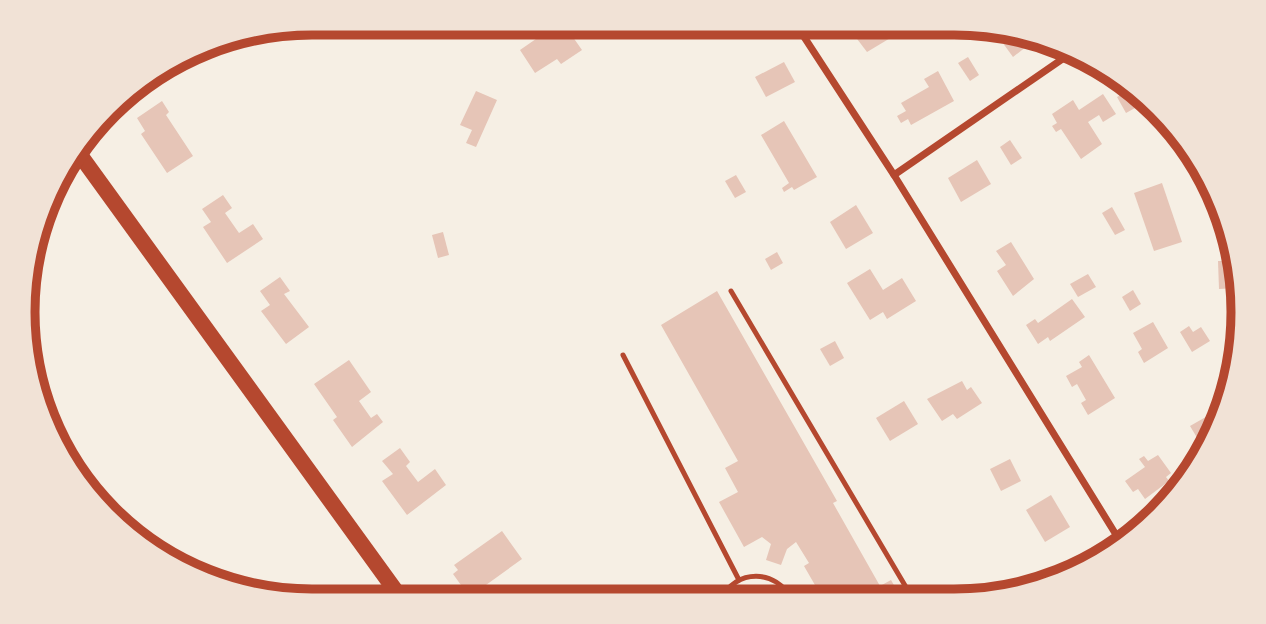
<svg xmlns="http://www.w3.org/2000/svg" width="1266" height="624" viewBox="0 0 1266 624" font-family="Figtree,sans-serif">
	<rect width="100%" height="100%" fill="#f6efe4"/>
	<g fill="#e6c5b7">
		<path d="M 559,23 L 563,23 L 582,50 L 561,64 L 557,59 L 535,73 L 520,50 Z"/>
		<path d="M 845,23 L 883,23 L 892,37 L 867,52 Z"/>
		<path d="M 1001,32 L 1012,34 L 1036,39 L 1013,57 L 997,35 Z"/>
		<path d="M 968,57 L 979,75 L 970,81 L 958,63 Z"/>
		<path d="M 784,62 L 795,82 L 766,97 L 755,77 Z"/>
		<path d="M 938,71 L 954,101 L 911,125 L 908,119 L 901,123 L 897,116 L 906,111 L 901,103 L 929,87 L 924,79 Z"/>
		<path d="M 476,91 L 497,100 L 476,147 L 466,143 L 472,130 L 460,125 Z"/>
		<path d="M 1126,92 L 1135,108 L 1126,113 L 1117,97 Z"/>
		<path d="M 1103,94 L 1116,114 L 1103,122 L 1099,115 L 1088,122 L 1102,144 L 1081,159 L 1061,129 L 1056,132 L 1052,126 L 1057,123 L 1052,114 L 1073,100 L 1079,110 Z"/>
		<path d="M 162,101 L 169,112 L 166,115 L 193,156 L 167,173 L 141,134 L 145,131 L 137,118 Z"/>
		<path d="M 784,121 L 817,177 L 794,190 L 792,187 L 784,192 L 782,188 L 789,183 L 761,135 Z"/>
		<path d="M 1010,140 L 1022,158 L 1011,165 L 1000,147 Z"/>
		<path d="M 977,160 L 991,184 L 961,202 L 948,178 Z"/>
		<path d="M 736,175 L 746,192 L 735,198 L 725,181 Z"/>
		<path d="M 1162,183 L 1182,242 L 1154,251 L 1134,193 Z"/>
		<path d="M 223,195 L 232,208 L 225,213 L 239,233 L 253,224 L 263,239 L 227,263 L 203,227 L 211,222 L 202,209 Z"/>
		<path d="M 856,205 L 873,233 L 846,249 L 830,222 Z"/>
		<path d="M 1112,207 L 1125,230 L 1115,235 L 1102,213 Z"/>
		<path d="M 443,232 L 449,255 L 438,258 L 432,235 Z"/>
		<path d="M 1011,242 L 1034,279 L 1013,296 L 997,271 L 1006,265 L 996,251 Z"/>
		<path d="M 777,252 L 783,263 L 771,270 L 765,259 Z"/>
		<path d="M 1218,261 L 1233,261 L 1238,288 L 1219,289 Z"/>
		<path d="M 870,269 L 883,290 L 902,278 L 916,301 L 887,319 L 883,312 L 870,320 L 847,283 Z"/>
		<path d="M 1088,274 L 1096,287 L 1078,297 L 1070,284 Z"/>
		<path d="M 280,277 L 290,291 L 284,294 L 309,327 L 286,344 L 261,311 L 270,305 L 260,291 Z"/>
		<path d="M 1133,290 L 1141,304 L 1130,311 L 1122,297 Z"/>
		<path d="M 717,291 L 837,501 L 833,503 L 880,586 L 891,580 L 902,599 L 823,599 L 804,566 L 809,563 L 796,542 L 787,549 L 781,565 L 766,560 L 771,544 L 762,537 L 744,547 L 719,502 L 738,492 L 725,468 L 738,461 L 661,325 Z"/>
		<path d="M 1072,299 L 1085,317 L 1050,341 L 1048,337 L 1038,344 L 1026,325 L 1035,319 L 1038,323 Z"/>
		<path d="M 1153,322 L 1168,348 L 1144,363 L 1138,352 L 1142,349 L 1133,333 Z"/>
		<path d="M 1189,326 L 1193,332 L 1201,327 L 1210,341 L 1192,352 L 1180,332 Z"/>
		<path d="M 835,341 L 844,358 L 830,366 L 820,349 Z"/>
		<path d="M 1089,355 L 1115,398 L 1088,415 L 1081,403 L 1086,400 L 1077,384 L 1072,387 L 1066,376 L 1082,367 L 1079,362 Z"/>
		<path d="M 349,360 L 371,392 L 359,401 L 371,418 L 377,414 L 383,422 L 352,447 L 333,420 L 337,417 L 314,384 Z"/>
		<path d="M 962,381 L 967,390 L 971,387 L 982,403 L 957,419 L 953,414 L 942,421 L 927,399 Z"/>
		<path d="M 904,401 L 918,424 L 890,441 L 876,418 Z"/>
		<path d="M 1218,410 L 1221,423 L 1205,451 L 1190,426 Z"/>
		<path d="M 400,448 L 410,462 L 406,466 L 418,482 L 435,469 L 446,485 L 407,515 L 382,481 L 393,474 L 382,461 Z"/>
		<path d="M 1158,455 L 1171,473 L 1166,477 L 1169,481 L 1145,499 L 1138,489 L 1133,492 L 1125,481 L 1145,467 L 1139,459 L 1144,456 L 1148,461 Z"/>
		<path d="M 1010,459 L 1021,481 L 1001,491 L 990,469 Z"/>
		<path d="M 1051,495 L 1070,527 L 1045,542 L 1026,510 Z"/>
		<path d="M 502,531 L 522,559 L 479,590 L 476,585 L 466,592 L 453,574 L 458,570 L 454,565 Z"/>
	</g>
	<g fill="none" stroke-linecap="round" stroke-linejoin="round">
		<g stroke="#b5482f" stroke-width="5">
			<path d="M 731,291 L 913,599"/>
			<path d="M 623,355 L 739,580"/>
			<path d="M 721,600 C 735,568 777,569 791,599"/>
		</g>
		<g stroke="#b5482f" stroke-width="7">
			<path d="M 795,23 L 894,175 L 1123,546"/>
			<path d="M 894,175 L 1074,51"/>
		</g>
		<path stroke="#b5482f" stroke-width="16" d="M 75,148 L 403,601"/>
	</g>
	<path d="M0 0H1266V624H0ZM312 35H954A277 277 0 0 1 1231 312V312A277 277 0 0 1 954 589H312A277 277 0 0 1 35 312V312A277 277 0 0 1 312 35Z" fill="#f1e2d6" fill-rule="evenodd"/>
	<path fill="none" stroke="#b5482f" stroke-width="9" d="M312 35H954A277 277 0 0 1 1231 312V312A277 277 0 0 1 954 589H312A277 277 0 0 1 35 312V312A277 277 0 0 1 312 35Z"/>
</svg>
